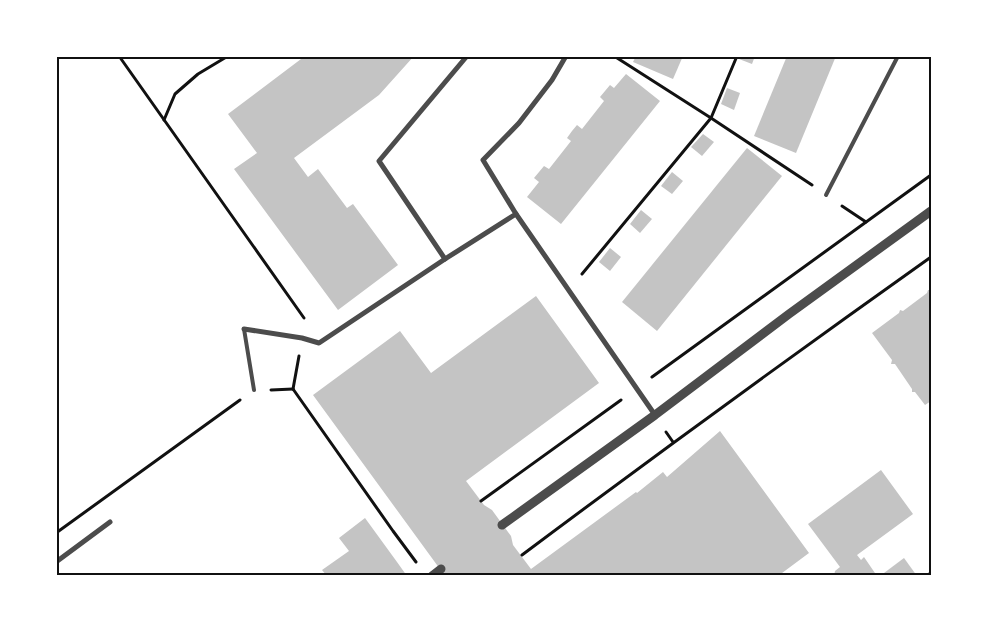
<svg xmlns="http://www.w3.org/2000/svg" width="987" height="632" viewBox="0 0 987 632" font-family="'Noto Sans',sans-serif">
	<rect width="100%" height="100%" fill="#fff"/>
	<g fill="#c4c4c4">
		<path d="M 305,56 L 414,56 L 379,95 L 294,158 L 308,177 L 318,169 L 347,208 L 353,204 L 398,265 L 338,310 L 234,169 L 257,153 L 228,114 Z"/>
		<path d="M 636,56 L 683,56 L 673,79 L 633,62 Z"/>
		<path d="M 740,56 L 755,56 L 752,64 L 739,59 Z"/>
		<path d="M 787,56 L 836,56 L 796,153 L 754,136 Z"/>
		<path d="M 626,74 L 660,101 L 561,224 L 527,197 L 539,182 L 534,178 L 544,166 L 549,169 L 571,141 L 567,138 L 572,131 L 577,125 L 582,129 L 604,101 L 600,97 L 610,85 L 614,88 Z"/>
		<path d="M 727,88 L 740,93 L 734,110 L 721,104 Z"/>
		<path d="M 703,134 L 714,142 L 702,156 L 691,147 Z"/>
		<path d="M 747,148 L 782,176 L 657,331 L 622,302 Z"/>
		<path d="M 672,172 L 683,181 L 672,194 L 661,186 Z"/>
		<path d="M 641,210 L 652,219 L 640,233 L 630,224 Z"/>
		<path d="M 610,248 L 621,257 L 610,271 L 599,262 Z"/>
		<path d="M 928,290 L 931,290 L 931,401 L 925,405 L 915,392 L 912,392 L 912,389 L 895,364 L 891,364 L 892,360 L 872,333 L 899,313 L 900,310 L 903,311 L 927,293 Z"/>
		<path d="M 536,296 L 599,383 L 466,481 L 484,505 L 492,510 L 511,536 L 513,545 L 531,569 L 636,492 L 637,493 L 663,472 L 667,477 L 720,431 L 809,553 L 778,576 L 445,576 L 313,395 L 400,331 L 431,373 Z"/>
		<path d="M 881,470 L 913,514 L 857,555 L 861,560 L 864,557 L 877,576 L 834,576 L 835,571 L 840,567 L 808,524 Z"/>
		<path d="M 365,518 L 397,562 L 407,576 L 327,576 L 322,570 L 349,551 L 339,538 Z"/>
		<path d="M 904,558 L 917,576 L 880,576 Z"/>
	</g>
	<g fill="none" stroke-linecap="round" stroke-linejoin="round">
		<g stroke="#111" stroke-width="3">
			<path d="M 119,56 L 304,318"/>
			<path d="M 614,56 L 711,118 L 812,185"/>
			<path d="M 164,120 L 175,94 L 198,74 L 228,56"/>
			<path d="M 842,206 L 866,222"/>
			<path d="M 582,274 L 711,118 L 737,56"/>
			<path d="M 652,377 L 931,175"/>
			<path d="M 293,389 L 299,356"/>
			<path d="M 293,389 L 393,531 L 416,562"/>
			<path d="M 271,390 L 293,389"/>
			<path d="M 666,432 L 673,442"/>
			<path d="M 481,501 L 621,400"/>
			<path d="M 56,533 L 240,400"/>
			<path d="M 522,555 C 657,454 793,355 931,257"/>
		</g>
		<g stroke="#4c4c4c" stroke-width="4">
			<path d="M 826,195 L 898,56"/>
			<path d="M 244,329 L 254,390"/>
		</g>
		<g stroke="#4c4c4c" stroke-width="5">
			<path d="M 566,56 L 552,80 L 519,123 L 483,160 L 516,214 L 655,415"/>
			<path d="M 445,259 L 379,161 L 467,56"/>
			<path d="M 244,329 L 302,338 L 319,343 L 445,259 L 516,214"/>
			<path d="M 56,562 L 110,522"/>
		</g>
		<g stroke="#4c4c4c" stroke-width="9">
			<path d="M 502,525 L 655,415 L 789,314 L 931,211"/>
			<path d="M 432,576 L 441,569"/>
		</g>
		<path stroke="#707070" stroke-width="1" d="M 925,576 L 931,571"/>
	</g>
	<rect width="987" height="632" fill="none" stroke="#ffffff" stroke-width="115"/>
	<rect x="58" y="58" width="872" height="516" fill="none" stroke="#111" stroke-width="2"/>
</svg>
